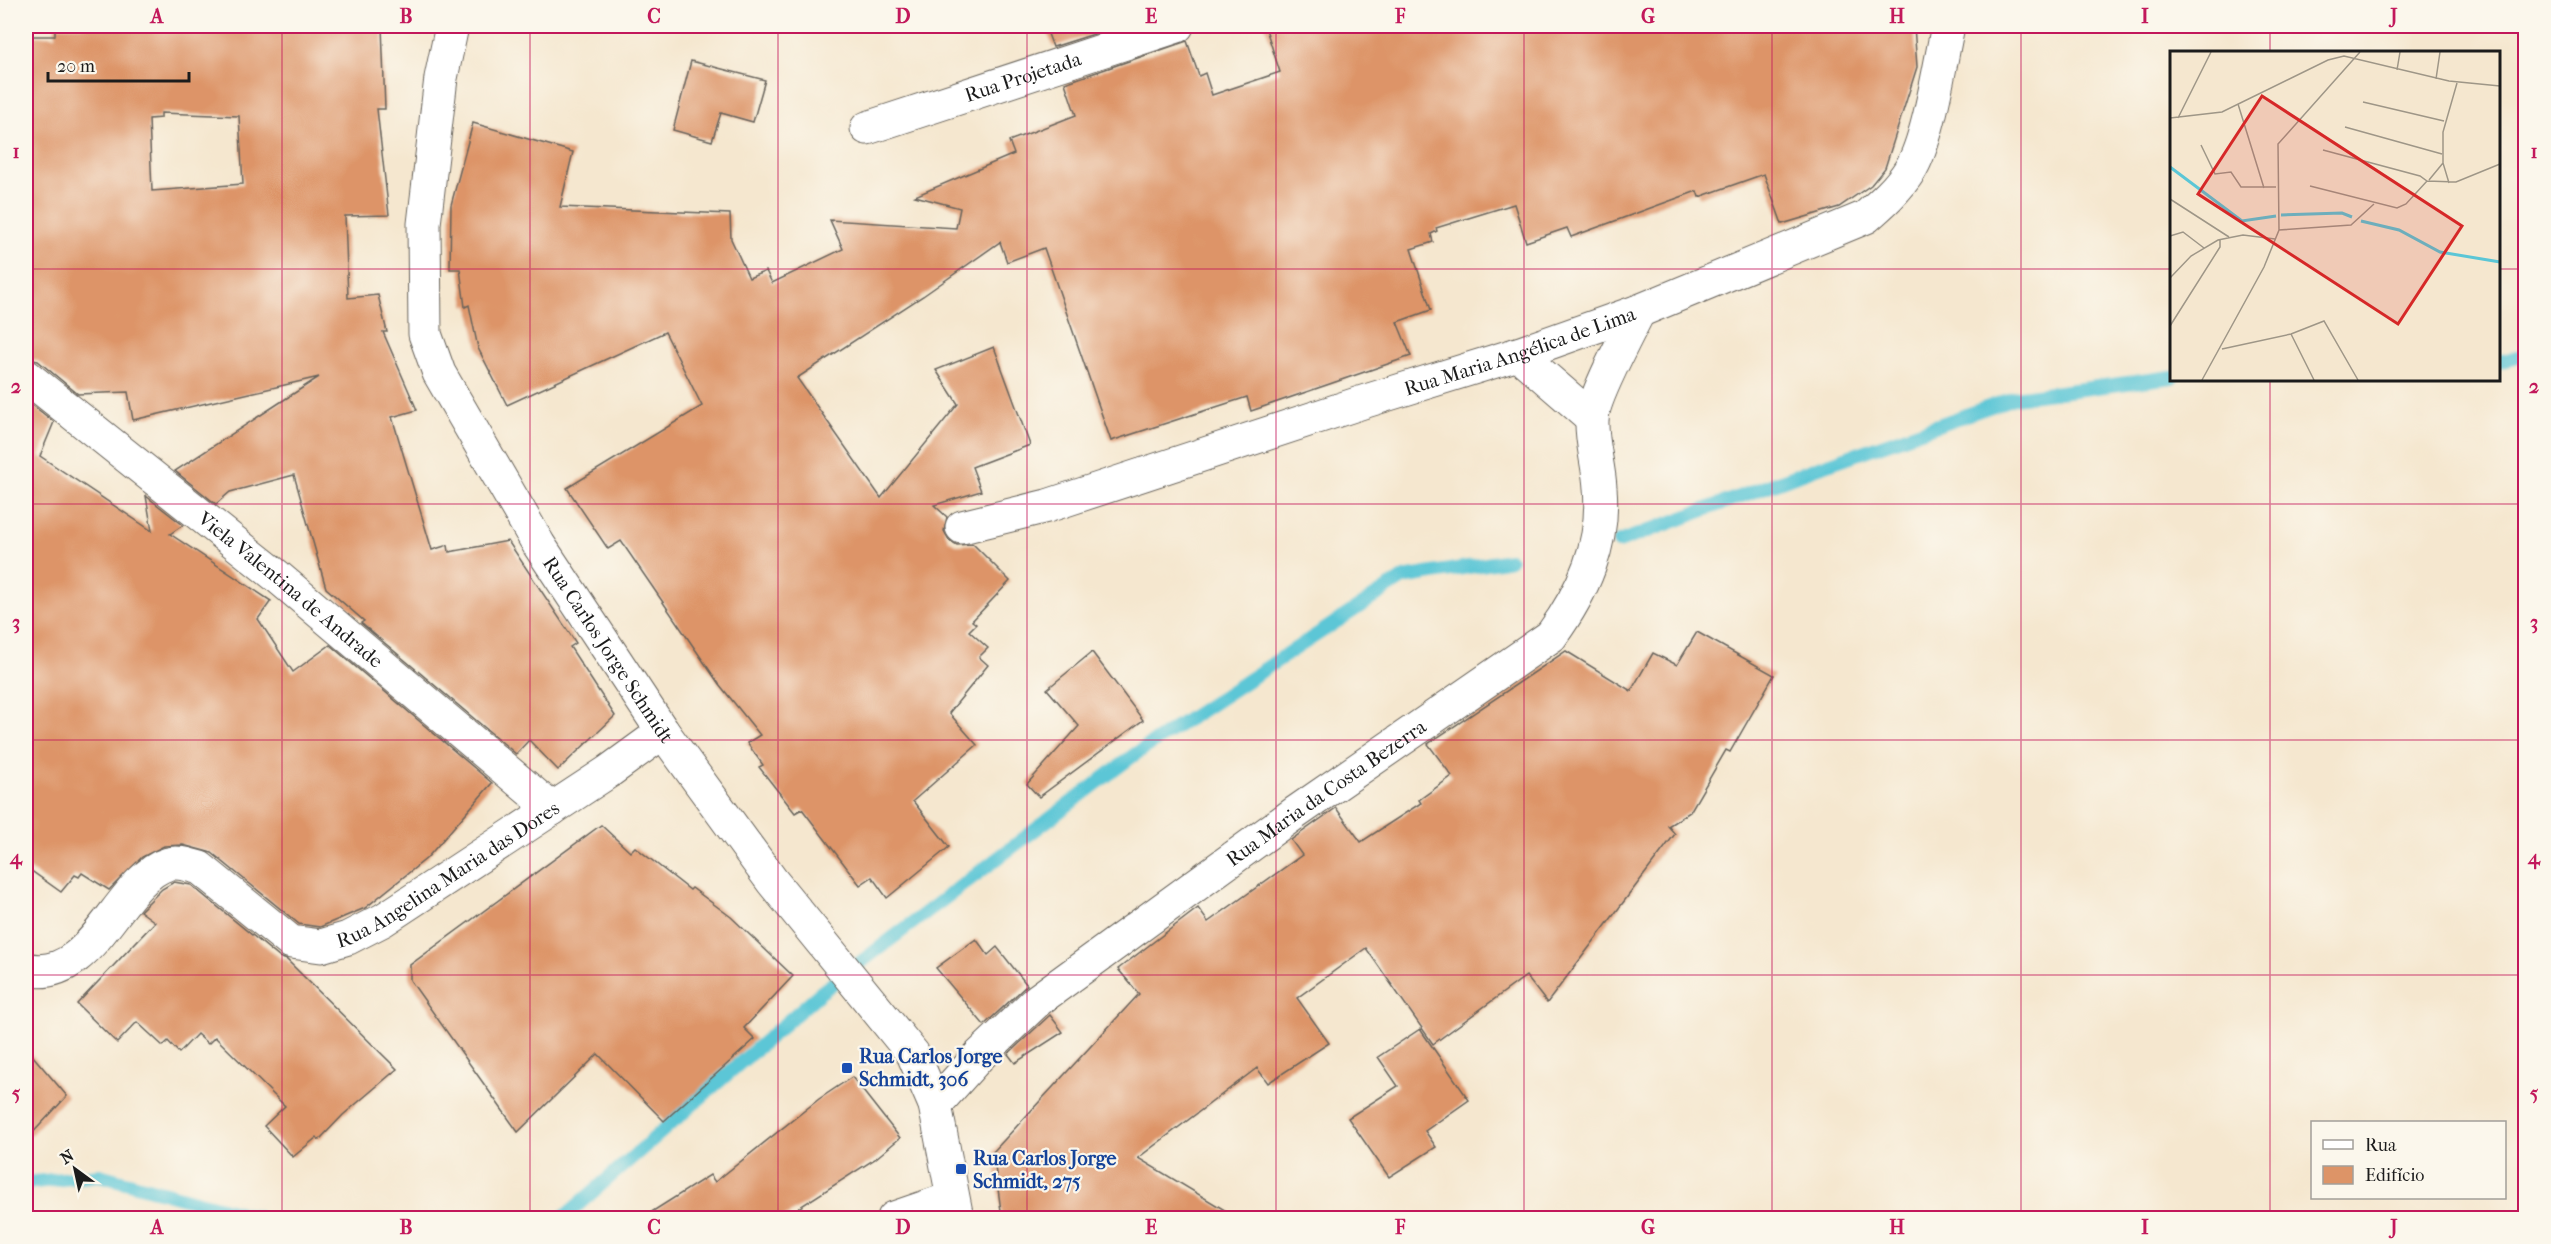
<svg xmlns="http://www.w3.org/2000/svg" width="2551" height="1244" viewBox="0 0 2551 1244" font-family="'IM FELL French Canon',serif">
	<rect width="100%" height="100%" fill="#fbf7ec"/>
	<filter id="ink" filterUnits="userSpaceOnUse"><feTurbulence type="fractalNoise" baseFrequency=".0167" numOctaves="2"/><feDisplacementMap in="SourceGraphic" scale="12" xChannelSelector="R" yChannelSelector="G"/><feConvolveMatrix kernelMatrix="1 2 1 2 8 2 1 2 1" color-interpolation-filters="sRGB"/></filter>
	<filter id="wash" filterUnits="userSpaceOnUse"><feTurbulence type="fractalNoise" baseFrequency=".008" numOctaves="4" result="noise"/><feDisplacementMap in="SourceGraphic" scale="24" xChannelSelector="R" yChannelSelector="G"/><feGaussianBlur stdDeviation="1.35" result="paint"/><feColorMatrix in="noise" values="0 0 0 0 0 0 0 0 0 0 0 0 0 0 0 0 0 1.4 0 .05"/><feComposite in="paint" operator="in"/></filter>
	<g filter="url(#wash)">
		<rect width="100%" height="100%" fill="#f5e7cf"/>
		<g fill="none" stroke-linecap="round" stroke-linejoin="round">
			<g stroke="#5bc6d6" stroke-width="14">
				<path d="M 2498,362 L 2526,355"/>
				<path d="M 1619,542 L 1797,475 L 2014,398 L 2172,377"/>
				<path d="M 26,1183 L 99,1175 L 259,1218"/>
				<path d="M 563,1218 L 820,993 L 1134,755 L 1403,578 L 1510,560"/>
			</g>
		</g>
		<g id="blocks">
			<g fill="#dd9467" fill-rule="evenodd">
				<path d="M 55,26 L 382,26 L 385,109 L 377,109 L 389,215 L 345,216 L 348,298 L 378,295 L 387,332 L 383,332 L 417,410 L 392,417 L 432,550 L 448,545 L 449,552 L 508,541 L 576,643 L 570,647 L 615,716 L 558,770 L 529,740 L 516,754 L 361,623 L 364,621 L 326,588 L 294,475 L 230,492 L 216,504 L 175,471 L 319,377 L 133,420 L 128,392 L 78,394 L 38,361 L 26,358 L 26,36 L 55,36 ZM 161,113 L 239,116 L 243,184 L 152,191 L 149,119 L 161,118 Z"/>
				<path d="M 1045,26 L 1119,26 L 1053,47 Z"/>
				<path d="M 1265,26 L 1914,26 L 1917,67 L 1885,168 L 1871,185 L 1839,207 L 1782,224 L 1764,174 L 1699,197 L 1697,191 L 1571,237 L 1567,228 L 1526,242 L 1514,204 L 1436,228 L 1437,231 L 1431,234 L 1433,242 L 1411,249 L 1431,310 L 1397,322 L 1411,356 L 1251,411 L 1247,397 L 1111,441 L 1044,248 L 1007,262 L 1000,242 L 923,296 L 797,378 L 881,498 L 958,404 L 936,370 L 994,347 L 1030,445 L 972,467 L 981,491 L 934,505 L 947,517 L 944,531 L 949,540 L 957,545 L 973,544 L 1010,581 L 972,621 L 976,624 L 969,631 L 988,648 L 979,657 L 988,665 L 949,713 L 977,745 L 913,801 L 949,847 L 887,898 L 872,877 L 860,885 L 802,809 L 795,813 L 759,767 L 763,765 L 747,743 L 760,735 L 719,684 L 621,541 L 608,549 L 567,488 L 702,406 L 665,332 L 507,405 L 478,348 L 469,305 L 465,307 L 460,269 L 450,269 L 451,205 L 473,123 L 573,152 L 560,207 L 730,214 L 731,239 L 749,278 L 766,271 L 772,283 L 843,249 L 830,220 L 956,228 L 960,208 L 915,196 L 1014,154 L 1009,141 L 1076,115 L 1065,83 L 1187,41 L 1199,76 L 1205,73 L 1212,95 L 1280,72 Z"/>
				<path d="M 691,61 L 765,80 L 753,122 L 721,113 L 712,141 L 673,130 Z"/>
				<path d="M 26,400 L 54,422 L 40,456 L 152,531 L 146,496 L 183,525 L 170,534 L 271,601 L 258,619 L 293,672 L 330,645 L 492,783 L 427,858 L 365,908 L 320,927 L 299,924 L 212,853 L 183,845 L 164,846 L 142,857 L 109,890 L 82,873 L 79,877 L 75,875 L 61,892 L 26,867 Z"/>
				<path d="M 1697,632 L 1774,675 L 1730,752 L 1726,750 L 1690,812 L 1668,826 L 1675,834 L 1547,1003 L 1526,976 L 1433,1044 L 1366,948 L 1297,998 L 1329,1043 L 1268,1083 L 1257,1068 L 1138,1158 L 1238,1218 L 1002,1218 L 993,1152 L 1139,994 L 1118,969 L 1198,908 L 1208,922 L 1302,855 L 1291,840 L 1336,808 L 1361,842 L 1421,803 L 1419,800 L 1452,776 L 1428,744 L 1566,651 L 1631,691 L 1653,653 L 1677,665 Z"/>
				<path d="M 1092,652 L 1143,720 L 1039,797 L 1027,784 L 1079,726 L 1047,689 Z"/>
				<path d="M 601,825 L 630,852 L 635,847 L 690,890 L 692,888 L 731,917 L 793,976 L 744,1028 L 755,1039 L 664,1121 L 598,1054 L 518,1132 L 410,980 L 410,965 Z"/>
				<path d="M 174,882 L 191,885 L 279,957 L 287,960 L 397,1069 L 343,1115 L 319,1140 L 317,1137 L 293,1157 L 264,1126 L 285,1106 L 215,1037 L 208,1044 L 197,1034 L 179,1053 L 168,1041 L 163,1046 L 137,1022 L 117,1043 L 77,1004 L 155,922 L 140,911 L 162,889 Z"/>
				<path d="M 976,939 L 988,955 L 997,947 L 1027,985 L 984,1025 L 936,968 Z"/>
				<path d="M 1050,1015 L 1063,1032 L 1015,1063 L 1008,1054 Z"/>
				<path d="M 1420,1029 L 1469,1100 L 1425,1131 L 1436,1147 L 1389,1177 L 1348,1118 L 1398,1086 L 1378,1057 Z"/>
				<path d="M 26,1048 L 67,1096 L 26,1140 Z"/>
				<path d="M 852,1077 L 900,1138 L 875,1159 L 783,1218 L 642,1218 L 710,1175 L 715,1182 L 819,1099 Z"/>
			</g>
		</g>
	</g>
	<g filter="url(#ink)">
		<use href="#blocks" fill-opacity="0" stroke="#68635b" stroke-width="1.5"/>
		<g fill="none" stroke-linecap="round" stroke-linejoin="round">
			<defs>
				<g id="minor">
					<path id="s1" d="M 452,26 L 441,78 L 424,224 L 425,334 L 439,373 L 539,545 L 663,732 L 772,881 L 913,1054 L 935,1105 L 957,1218"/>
					<path id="s2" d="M 867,128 L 1177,26"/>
					<path d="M 1518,354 L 1592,418"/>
					<path id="s3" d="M 26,376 L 278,577 L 552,809"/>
					<path id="s4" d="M 962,527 L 1047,506 L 1366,401 L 1518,354 L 1639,311 L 1866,217 C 1882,203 1898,189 1910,170 C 1929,140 1940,62 1948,26"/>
					<path id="s5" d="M 26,969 C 92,986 119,878 168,864 C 179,861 189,865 200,868 L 291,942 L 321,946 L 348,938 L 383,920 L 608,772 L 663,732"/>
					<path id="s6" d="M 935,1105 L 979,1056 L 1038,1000 L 1295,813 L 1551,636 C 1583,592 1605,544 1600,488 C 1599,466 1591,442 1592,420 C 1592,399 1628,333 1639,311"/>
					<path d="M 894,1218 L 952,1198"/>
				</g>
			</defs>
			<use href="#minor" stroke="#68635b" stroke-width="35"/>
			<use href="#minor" stroke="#fff" stroke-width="33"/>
		</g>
	</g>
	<path fill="none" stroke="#c2185b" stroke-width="1.5" stroke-opacity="0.55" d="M 282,26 L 282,1218M 530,26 L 530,1218M 778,26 L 778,1218M 1027,26 L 1027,1218M 1276,26 L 1276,1218M 1524,26 L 1524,1218M 1772,26 L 1772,1218M 2021,26 L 2021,1218M 2270,26 L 2270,52M 26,269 L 2172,269M 2498,269 L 2526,269M 2270,380 L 2270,1218M 26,504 L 2526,504M 26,740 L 2526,740M 26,975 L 2526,975"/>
	<g fill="#1a4fb4" stroke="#fbf7ec" stroke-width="2">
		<rect x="841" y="1062" width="12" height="12" rx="3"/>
		<rect x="955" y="1163" width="12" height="12" rx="3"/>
	</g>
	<g text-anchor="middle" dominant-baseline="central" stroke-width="4.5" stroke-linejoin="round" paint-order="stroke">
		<g font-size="20" fill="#1c1c1c" stroke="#fbf7ec">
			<text stroke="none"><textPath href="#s2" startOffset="164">Rua Projetada</textPath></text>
			<text stroke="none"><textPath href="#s4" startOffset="585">Rua Maria Angélica de Lima</textPath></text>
			<text stroke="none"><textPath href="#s3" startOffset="340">Viela Valentina de Andrade</textPath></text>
			<text stroke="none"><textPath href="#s1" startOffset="676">Rua Carlos Jorge Schmidt</textPath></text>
			<text stroke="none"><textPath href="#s6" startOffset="502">Rua Maria da Costa Bezerra</textPath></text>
			<text stroke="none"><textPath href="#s5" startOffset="512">Rua Angelina Maria das Dores</textPath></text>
		</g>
		<g font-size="20" font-weight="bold" fill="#164399" stroke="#fbf7ec" text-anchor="start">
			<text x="859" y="1056">Rua Carlos Jorge<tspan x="859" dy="23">Schmidt, 306</tspan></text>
			<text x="973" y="1158">Rua Carlos Jorge<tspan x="973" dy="23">Schmidt, 275</tspan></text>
		</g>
	</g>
	<g transform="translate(2170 51)">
		<rect width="330" height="330" fill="#f5e7cf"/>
		<path fill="none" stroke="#5bc6d6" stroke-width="3" d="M 0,116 L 72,170 L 106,165M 111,164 L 172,162 L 182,166M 191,170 L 229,179 L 270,201 L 330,211"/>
		<path fill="none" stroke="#9e9687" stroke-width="1.5" d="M 227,19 L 230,1M 266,28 L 270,1M 193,51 L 274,70M 68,53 L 94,137M 0,67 L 52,61 L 158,9 L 174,5 L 279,30 L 330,35M 8,67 L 41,1M 175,76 L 272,103M 31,94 L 45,123 L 61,121 L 71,136 L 106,136M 153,99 L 250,125 L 257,130 L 286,131 L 330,113M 259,129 L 273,112M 279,132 L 273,112 L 273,81 L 287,32M 140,135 L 227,157 L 236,153 L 257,130M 0,148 L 59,186M 109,179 L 181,174 L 204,153M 0,185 L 13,181 L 34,197M 0,227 L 21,205 L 48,189 L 73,184 L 105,188M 0,275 L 50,196 L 50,189M 121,283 L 144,329M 52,298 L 121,283 L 154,270 L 188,329M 32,329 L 94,216 L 109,179 L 108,93 L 190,1"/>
		<path fill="#d62828" fill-opacity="0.15" stroke="#d62828" stroke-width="3" d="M 92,45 L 292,175 L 228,273 L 28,143 Z"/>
		<rect width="330" height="330" fill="none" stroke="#1c1c1c" stroke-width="3"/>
	</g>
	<rect width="2551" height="1244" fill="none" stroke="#fbf7ec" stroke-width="66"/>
	<rect x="2311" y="1121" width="195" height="78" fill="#fbf7ec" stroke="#a29f99" stroke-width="1.5"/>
	<rect x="2323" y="1140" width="30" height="9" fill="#ffffff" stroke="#a29f99" stroke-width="1.5"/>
	<text x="2365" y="1151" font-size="18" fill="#1c1c1c">Rua</text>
	<rect x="2323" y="1166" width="30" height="18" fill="#dd9467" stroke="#a29f99" stroke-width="1.5"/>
	<text x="2365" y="1181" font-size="18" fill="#1c1c1c">Edifício</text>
	<g transform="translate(75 1169) rotate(327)" stroke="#fbf7ec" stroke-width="4.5" paint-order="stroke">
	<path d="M0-4.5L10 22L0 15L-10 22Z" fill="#1c1c1c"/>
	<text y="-9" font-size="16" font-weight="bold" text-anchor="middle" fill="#1c1c1c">N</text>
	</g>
	<path d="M48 72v9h141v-9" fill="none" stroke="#1c1c1c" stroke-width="3"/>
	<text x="57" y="72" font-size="18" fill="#1c1c1c" stroke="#fbf7ec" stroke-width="4.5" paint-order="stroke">20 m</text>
	<rect x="33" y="33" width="2485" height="1178" fill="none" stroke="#c2185b" stroke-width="2"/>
	<g font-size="20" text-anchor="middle" font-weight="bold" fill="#c2185b">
		<text x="157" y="23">A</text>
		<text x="406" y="23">B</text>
		<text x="654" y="23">C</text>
		<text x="903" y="23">D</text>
		<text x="1151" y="23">E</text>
		<text x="1400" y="23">F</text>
		<text x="1648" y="23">G</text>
		<text x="1897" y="23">H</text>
		<text x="2145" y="23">I</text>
		<text x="2394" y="23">J</text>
		<text x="16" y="158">1</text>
		<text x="2534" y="158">1</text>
		<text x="16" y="393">2</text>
		<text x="2534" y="393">2</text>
		<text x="16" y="629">3</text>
		<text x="2534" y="629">3</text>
		<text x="16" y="864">4</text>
		<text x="2534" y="864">4</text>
		<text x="16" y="1100">5</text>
		<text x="2534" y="1100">5</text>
		<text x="157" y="1234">A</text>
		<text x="406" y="1234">B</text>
		<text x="654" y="1234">C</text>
		<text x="903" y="1234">D</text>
		<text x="1151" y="1234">E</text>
		<text x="1400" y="1234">F</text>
		<text x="1648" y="1234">G</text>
		<text x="1897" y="1234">H</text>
		<text x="2145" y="1234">I</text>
		<text x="2394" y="1234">J</text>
	</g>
</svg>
